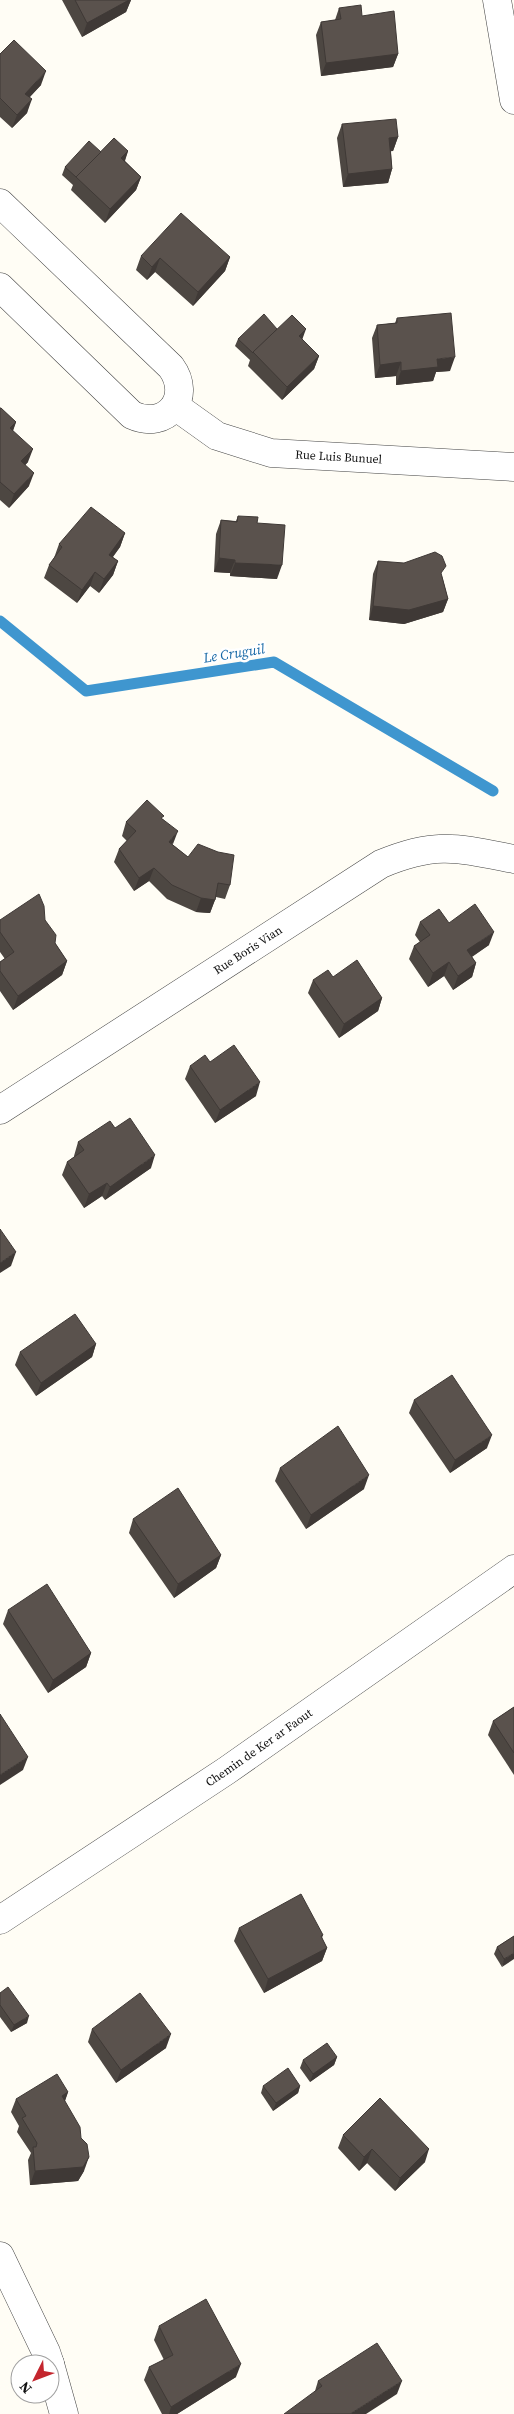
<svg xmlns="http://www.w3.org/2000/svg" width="514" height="2414" viewBox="0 0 514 2414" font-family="'Source Serif 4',serif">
	<rect width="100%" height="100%" fill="#fffdf5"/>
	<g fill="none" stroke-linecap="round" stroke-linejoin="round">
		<path stroke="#3f96cf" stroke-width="11" d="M 0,621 L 86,691 L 274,662 L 493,791"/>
		<defs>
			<g id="minor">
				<path d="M 497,0 L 514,100"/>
				<path d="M 0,203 L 171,367 C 193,397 167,431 132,415 L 0,287"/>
				<path id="s1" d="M 175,406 L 217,436 L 271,453 L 514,467"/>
				<path id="s2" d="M 0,1110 L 381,864 C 436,841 458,848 514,859"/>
				<path id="s3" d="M 0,1920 L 226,1771 L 514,1569"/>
				<path d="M 0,2256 L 46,2352 L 50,2364"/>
				<path d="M 50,2364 L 64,2414"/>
			</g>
		</defs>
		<use href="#minor" stroke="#444" stroke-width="29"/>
		<use href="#minor" stroke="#fff" stroke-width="28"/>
	</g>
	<g fill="#4d4742">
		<path d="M 62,0 L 131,0 L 126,12 L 82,37 Z"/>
		<path d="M 339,8 L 362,16 L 398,54 L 393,67 L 321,76 L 316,35 L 321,22 L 335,20 Z"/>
		<path d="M 0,54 L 41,85 L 30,97 L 27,113 L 12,128 L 0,117 Z"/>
		<path d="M 342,124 L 398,137 L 393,151 L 391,151 L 392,169 L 388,183 L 343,187 L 337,138 Z"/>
		<path d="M 128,151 L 125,161 L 141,177 L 136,190 L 105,223 L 71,190 L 73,185 L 62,175 L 65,167 L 101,152 Z"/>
		<path d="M 141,256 L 230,257 L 225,271 L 193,306 L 155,272 L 147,280 L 136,270 Z"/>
		<path d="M 397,318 L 450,371 L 436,372 L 433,381 L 396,385 L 396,376 L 375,378 L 372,338 L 377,325 L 395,323 Z"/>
		<path d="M 277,329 L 302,339 L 319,356 L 314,369 L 282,400 L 248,366 L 250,360 L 235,346 L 238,339 Z"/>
		<path d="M 0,408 L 16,422 L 13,431 L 28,462 L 25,465 L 29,486 L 9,508 L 0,500 Z"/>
		<path d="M 238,516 L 257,523 L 277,579 L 230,576 L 230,573 L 214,572 L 216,534 L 221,520 L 236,521 Z"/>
		<path d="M 125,533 L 120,547 L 113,557 L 118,561 L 113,575 L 99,593 L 90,586 L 77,603 L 44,578 L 49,565 L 54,558 L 59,544 Z"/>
		<path d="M 378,561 L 442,576 L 448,599 L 443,612 L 404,624 L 369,620 L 373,574 Z"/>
		<path d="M 163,819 L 173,845 L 188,857 L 230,885 L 225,899 L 216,897 L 210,913 L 196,912 L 167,899 L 149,881 L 134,891 L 114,862 L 119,849 L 127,841 L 122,836 L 126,822 Z"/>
		<path d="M 0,920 L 45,920 L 55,943 L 67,961 L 62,975 L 13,1010 L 0,991 L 0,962 L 5,959 L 0,952 Z"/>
		<path d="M 420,922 L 489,945 L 472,957 L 476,963 L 472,977 L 453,990 L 444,976 L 428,987 L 409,959 L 414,946 L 420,942 L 415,935 Z"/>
		<path d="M 313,980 L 382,998 L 378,1011 L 339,1038 L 308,993 Z"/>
		<path d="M 210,1062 L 256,1096 L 215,1123 L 185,1079 L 190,1066 Z"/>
		<path d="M 78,1142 L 151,1168 L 105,1200 L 102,1196 L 84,1208 L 62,1175 L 67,1162 L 74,1157 L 74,1156 Z"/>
		<path d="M 96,1344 L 92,1357 L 36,1396 L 15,1365 L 20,1352 Z"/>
		<path d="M 414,1400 L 487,1448 L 450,1473 L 409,1413 Z"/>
		<path d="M 280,1468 L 364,1489 L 306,1529 L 275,1481 Z"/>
		<path d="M 133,1519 L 221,1555 L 216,1568 L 174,1598 L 129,1533 Z"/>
		<path d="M 8,1610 L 91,1653 L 86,1667 L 48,1693 L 3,1624 Z"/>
		<path d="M 514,1707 L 514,1775 L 488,1735 L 493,1721 Z"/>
		<path d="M 239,1928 L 323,1935 L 322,1938 L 327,1948 L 322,1961 L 264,1993 L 234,1941 Z"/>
		<path d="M 514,1936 L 502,1967 L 494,1954 L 497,1947 Z"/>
		<path d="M 0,1993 L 27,2023 L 11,2032 L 0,2017 Z"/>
		<path d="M 92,2029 L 166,2048 L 116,2083 L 88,2042 Z"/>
		<path d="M 337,2057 L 334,2065 L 310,2082 L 300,2068 L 303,2060 Z"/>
		<path d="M 263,2086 L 300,2086 L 298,2093 L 273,2111 L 261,2093 Z"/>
		<path d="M 68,2092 L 65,2101 L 84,2171 L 78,2181 L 30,2185 L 28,2160 L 31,2153 L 17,2132 L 19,2126 L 11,2112 L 16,2099 Z"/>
		<path d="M 343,2135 L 425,2162 L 395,2191 L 367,2163 L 359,2171 L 338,2148 Z"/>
		<path d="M 159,2326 L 236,2377 L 177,2414 L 162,2414 L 144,2380 L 149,2367 L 164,2360 L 154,2340 Z"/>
		<path d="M 318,2381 L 397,2394 L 315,2391 Z"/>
	</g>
	<g fill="#3f3936">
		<path d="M 129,0 L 131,0 L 126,12 L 82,37 L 87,23 Z"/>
		<path d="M 398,54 L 393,67 L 321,76 L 326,63 Z"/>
		<path d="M 46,71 L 41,85 L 20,107 L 25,94 Z"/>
		<path d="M 32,99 L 27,113 L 12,128 L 17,115 Z"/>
		<path d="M 398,137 L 393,151 L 384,152 L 389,138 Z"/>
		<path d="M 128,151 L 123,165 L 121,158 Z"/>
		<path d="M 392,169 L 388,183 L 343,187 L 348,174 Z"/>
		<path d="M 141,177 L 136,190 L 105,223 L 110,209 Z"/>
		<path d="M 230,257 L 225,271 L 193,306 L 198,292 Z"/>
		<path d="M 160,258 L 155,272 L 147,280 L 152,267 Z"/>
		<path d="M 306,329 L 301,343 L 299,336 Z"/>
		<path d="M 319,356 L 314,369 L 282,400 L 287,387 Z"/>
		<path d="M 455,357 L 450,371 L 436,372 L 433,381 L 396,385 L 401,371 L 437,359 Z"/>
		<path d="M 401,362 L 396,376 L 375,378 L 380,365 Z"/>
		<path d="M 16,422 L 11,435 L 10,428 Z"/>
		<path d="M 33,449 L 28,462 L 16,475 L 21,461 Z"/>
		<path d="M 34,473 L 29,486 L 9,508 L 14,494 Z"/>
		<path d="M 125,533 L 120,547 L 104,568 L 109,555 Z"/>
		<path d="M 219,558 L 235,560 L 230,573 L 214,572 Z"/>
		<path d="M 118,561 L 113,575 L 99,593 L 104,579 Z"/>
		<path d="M 235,563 L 282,565 L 277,579 L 230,576 Z"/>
		<path d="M 95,572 L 90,586 L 77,603 L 82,590 Z"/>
		<path d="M 448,599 L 443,612 L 404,624 L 369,620 L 373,606 Z"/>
		<path d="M 178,831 L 173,844 L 169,842 Z"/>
		<path d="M 154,868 L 149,881 L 134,891 L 139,878 Z"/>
		<path d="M 201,898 L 215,900 L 210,913 L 196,912 Z"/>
		<path d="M 494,932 L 489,945 L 462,963 L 467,950 Z"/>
		<path d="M 67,961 L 62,975 L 13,1010 L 18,996 Z"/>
		<path d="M 449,962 L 444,976 L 428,987 L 433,973 Z"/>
		<path d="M 476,963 L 472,977 L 453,990 L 458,976 Z"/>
		<path d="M 382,998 L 378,1011 L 339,1038 L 344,1024 Z"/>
		<path d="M 260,1082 L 256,1096 L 215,1123 L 220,1110 Z"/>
		<path d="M 155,1155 L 151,1168 L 105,1200 L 110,1187 Z"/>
		<path d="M 107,1183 L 102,1196 L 84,1208 L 89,1194 Z"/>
		<path d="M 16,1252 L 11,1266 L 0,1273 L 0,1263 Z"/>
		<path d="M 96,1344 L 92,1357 L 36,1396 L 41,1383 Z"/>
		<path d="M 492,1435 L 487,1448 L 450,1473 L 455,1460 Z"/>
		<path d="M 369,1475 L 364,1489 L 306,1529 L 311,1515 Z"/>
		<path d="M 221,1555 L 216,1568 L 174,1598 L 178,1584 Z"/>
		<path d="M 91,1653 L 86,1667 L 48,1693 L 53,1680 Z"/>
		<path d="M 28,1757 L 23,1770 L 0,1785 L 0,1775 Z"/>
		<path d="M 327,1948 L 322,1961 L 264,1993 L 268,1979 Z"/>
		<path d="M 514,1953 L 514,1959 L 502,1967 L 504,1959 Z"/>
		<path d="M 29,2016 L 27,2023 L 11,2032 L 14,2025 Z"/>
		<path d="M 171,2034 L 166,2048 L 116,2083 L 121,2070 Z"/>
		<path d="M 337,2057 L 334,2065 L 310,2082 L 313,2074 Z"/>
		<path d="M 300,2086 L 298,2093 L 273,2111 L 276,2103 Z"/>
		<path d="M 68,2092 L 63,2106 L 62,2096 Z"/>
		<path d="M 372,2149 L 367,2163 L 359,2171 L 364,2157 Z"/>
		<path d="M 429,2149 L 425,2162 L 395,2191 L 400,2178 Z"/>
		<path d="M 89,2157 L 84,2171 L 78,2181 L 30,2185 L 35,2171 Z"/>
		<path d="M 241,2364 L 236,2377 L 177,2414 L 169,2414 L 171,2407 Z"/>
		<path d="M 402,2381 L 397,2394 L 366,2414 L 350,2414 Z"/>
	</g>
	<g fill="#5a524d" stroke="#3f3936">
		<path d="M 75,0 L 129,0 L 87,23 Z"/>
		<path d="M 361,5 L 362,16 L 394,11 L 398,54 L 326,63 L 321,22 L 341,19 L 339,8 Z"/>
		<path d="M 14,40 L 46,71 L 25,94 L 32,99 L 17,115 L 0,98 L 0,54 Z"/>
		<path d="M 396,119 L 398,137 L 389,138 L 392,169 L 348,174 L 342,124 Z"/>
		<path d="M 114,138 L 128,151 L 121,158 L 141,177 L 110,209 L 76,177 Z"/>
		<path d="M 89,141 L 101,152 L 76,177 L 65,167 Z"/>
		<path d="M 181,213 L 230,257 L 198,292 L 160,258 L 152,267 L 141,256 Z"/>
		<path d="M 451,313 L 455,357 L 437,359 L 438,367 L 401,371 L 401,362 L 380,365 L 377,325 L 397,323 L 397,318 Z"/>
		<path d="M 264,314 L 277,329 L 253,353 L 238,339 Z"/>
		<path d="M 292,315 L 306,329 L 299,336 L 319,356 L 287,387 L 253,352 Z"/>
		<path d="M 0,408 L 1,408 L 16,422 L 10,428 L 33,449 L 21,461 L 34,473 L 14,494 L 0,482 Z"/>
		<path d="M 91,507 L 125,533 L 109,555 L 118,561 L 104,579 L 95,572 L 82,590 L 49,565 L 62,547 L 59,544 Z"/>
		<path d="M 238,516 L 258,517 L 257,523 L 285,525 L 282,565 L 235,563 L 235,560 L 219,558 L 221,520 L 237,522 Z"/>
		<path d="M 435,552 L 442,556 L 446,566 L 441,573 L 448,599 L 409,610 L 373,606 L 378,561 L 404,563 Z"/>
		<path d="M 147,800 L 164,816 L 161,818 L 178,831 L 169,842 L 188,857 L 198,844 L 218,852 L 234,855 L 230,885 L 218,883 L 215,900 L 201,898 L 172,885 L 154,868 L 139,878 L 119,849 L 136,831 L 126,822 Z"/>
		<path d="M 39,894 L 44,906 L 45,920 L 56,935 L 55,943 L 67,961 L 18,996 L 0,971 L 0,962 L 14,952 L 0,932 L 0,920 Z"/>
		<path d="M 475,904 L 494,932 L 467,950 L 476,963 L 458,976 L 449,962 L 433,973 L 414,946 L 430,935 L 420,922 L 439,909 L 449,923 Z"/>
		<path d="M 357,960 L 382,998 L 344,1024 L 313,980 L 328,970 L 333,977 Z"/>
		<path d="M 234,1045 L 260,1082 L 220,1110 L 190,1066 L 205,1055 L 210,1062 Z"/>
		<path d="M 130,1118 L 155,1155 L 110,1187 L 107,1183 L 89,1194 L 67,1162 L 84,1150 L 78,1142 L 110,1121 L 115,1128 Z"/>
		<path d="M 0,1229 L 16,1252 L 0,1263 Z"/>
		<path d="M 75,1314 L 96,1344 L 41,1383 L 20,1352 Z"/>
		<path d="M 452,1375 L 492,1435 L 455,1460 L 414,1400 Z"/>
		<path d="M 338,1426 L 369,1475 L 311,1515 L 280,1468 Z"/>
		<path d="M 178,1488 L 221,1555 L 178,1584 L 133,1519 Z"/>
		<path d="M 47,1584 L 91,1653 L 53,1680 L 8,1610 Z"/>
		<path d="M 514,1707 L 514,1753 L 493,1721 Z"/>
		<path d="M 0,1714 L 28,1757 L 0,1775 Z"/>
		<path d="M 301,1894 L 323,1935 L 321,1936 L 327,1948 L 268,1979 L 239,1928 Z"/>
		<path d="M 514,1936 L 514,1953 L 504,1959 L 497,1947 Z"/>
		<path d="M 8,1987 L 29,2016 L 14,2025 L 0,2005 L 0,1993 Z"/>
		<path d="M 140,1993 L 171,2034 L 121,2070 L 92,2029 Z"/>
		<path d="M 327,2043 L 337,2057 L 313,2074 L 303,2060 Z"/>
		<path d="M 288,2068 L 300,2086 L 276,2103 L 263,2086 Z"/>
		<path d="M 57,2074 L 68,2092 L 62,2096 L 80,2127 L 81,2138 L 87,2144 L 89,2157 L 83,2167 L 35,2171 L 33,2147 L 36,2147 L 37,2143 L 22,2118 L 26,2116 L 16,2099 Z"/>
		<path d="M 380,2098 L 429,2149 L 400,2178 L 372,2149 L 364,2157 L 343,2135 Z"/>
		<path d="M 206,2299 L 241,2364 L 171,2407 L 149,2367 L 173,2355 L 159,2326 Z"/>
		<path d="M 377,2343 L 402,2381 L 350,2414 L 284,2414 L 322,2386 L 318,2381 Z"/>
	</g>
	<g text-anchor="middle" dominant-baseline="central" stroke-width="5" stroke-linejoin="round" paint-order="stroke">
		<g font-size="12" fill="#111" stroke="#fff">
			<text stroke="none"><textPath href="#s1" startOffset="176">Rue Luis Bunuel</textPath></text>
			<text stroke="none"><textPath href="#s2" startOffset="295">Rue Boris Vian</textPath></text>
			<text stroke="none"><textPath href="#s3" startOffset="311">Chemin de Ker ar Faout</textPath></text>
		</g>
		<g font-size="14" font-style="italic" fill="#1768a6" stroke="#fff">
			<text transform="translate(234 653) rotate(-9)">Le Cruguil</text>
		</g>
	</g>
	<g transform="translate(35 2379) rotate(228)"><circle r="24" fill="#ffffff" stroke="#a0a0a0"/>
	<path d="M0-4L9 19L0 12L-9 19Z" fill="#c4262e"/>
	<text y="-8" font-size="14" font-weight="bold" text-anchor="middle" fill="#111111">N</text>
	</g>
</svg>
